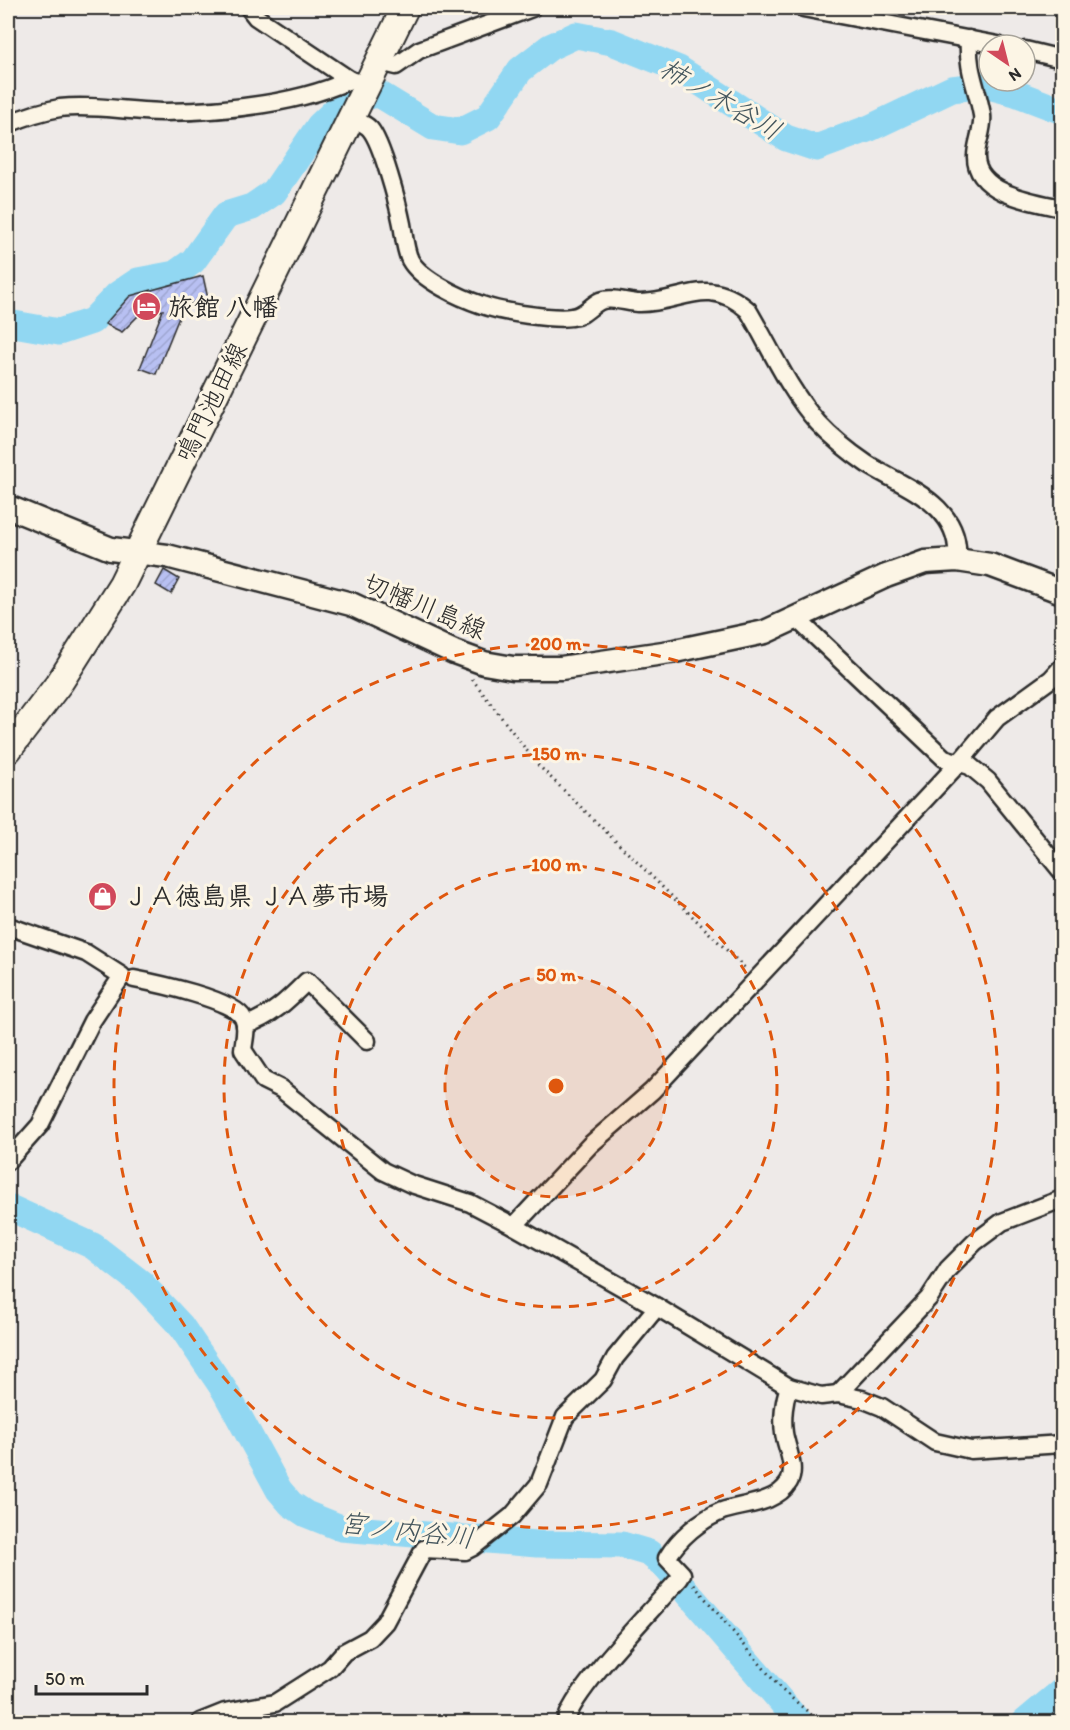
<svg xmlns="http://www.w3.org/2000/svg" width="1070" height="1730" viewBox="0 0 1070 1730" font-family="Itim,'Klee One',sans-serif">
	<defs>
		<pattern id="building-hatch" width="6" height="6" patternUnits="userSpaceOnUse" patternTransform="scale(1.5)"><rect width="6" height="6" fill="#b8c0f2"/><path d="M-1 1l2-2M0 6l6-6M5 7l2-2" fill="none" stroke="#9ea5d0"/></pattern>
	</defs>
	<rect width="100%" height="100%" fill="#eeeae8"/>
	<filter id="ink" filterUnits="userSpaceOnUse"><feTurbulence type="fractalNoise" baseFrequency=".0167" numOctaves="2"/><feDisplacementMap in="SourceGraphic" scale="12" xChannelSelector="R" yChannelSelector="G"/><feConvolveMatrix kernelMatrix="1 2 1 2 8 2 1 2 1" color-interpolation-filters="sRGB"/></filter>
	<g filter="url(#ink)">
		<g fill="none" stroke-linecap="round" stroke-linejoin="round">
			<g stroke="#91d7f2" stroke-width="27">
				<path d="M 8,323 L 59,332 L 92,321 L 117,295 L 138,281 L 175,274 L 193,261 L 226,215 L 252,207 L 274,192 L 319,126 L 346,100 L 379,94 L 433,127 L 460,131 L 488,117 L 520,70 L 550,47 L 576,35 L 612,42 L 679,69 L 786,138 L 816,148 L 870,128 L 952,89 L 984,85 L 1015,93 L 1062,111"/>
				<path d="M 8,1207 L 93,1246 L 141,1283 L 181,1326 L 225,1391 L 279,1490 L 291,1504 L 306,1514 L 341,1528 L 537,1544 L 622,1545 L 649,1553 L 664,1565 L 799,1722"/>
				<path d="M 1025,1722 L 1062,1691"/>
			</g>
		</g>
		<g fill="url(#building-hatch)" stroke="#2b2b2b" stroke-width="1.5">
			<path d="M 203,276 L 208,299 L 184,305 L 156,374 L 140,368 L 163,310 L 138,316 L 122,332 L 105,324 L 130,296 Z"/>
			<path d="M 164,570 L 179,579 L 171,594 L 156,585 Z"/>
		</g>
		<g fill="none" stroke-linecap="round" stroke-linejoin="round">
			<defs>
				<g id="minor">
					<path d="M 249,8 L 256,17 L 350,80"/>
					<path d="M 803,8 L 998,45"/>
					<path d="M 969,39 C 967,71 977,86 982,115 C 984,128 976,143 976,156 C 975,194 1034,202 1062,208"/>
					<path d="M 1025,50 L 1062,59"/>
					<path d="M 379,62 L 396,66 L 419,50 L 532,8"/>
					<path d="M 351,118 C 357,121 366,124 370,129 C 382,143 398,204 402,224 C 404,235 405,250 410,260 C 421,280 461,298 482,305 C 501,312 553,320 572,317 C 584,316 590,306 600,301 C 612,296 627,303 640,303 C 682,303 707,274 748,310 C 770,347 789,391 818,423 C 831,437 851,453 867,464 C 906,488 962,505 957,560"/>
					<path d="M 8,124 C 24,117 42,111 60,108 C 91,104 133,112 165,112 C 225,111 295,105 350,80 L 367,85"/>
					<path d="M 796,618 L 944,758 L 970,766 L 988,781 L 1062,872"/>
					<path d="M 8,926 L 86,953 L 122,976 L 92,1021 L 40,1125 L 8,1161"/>
					<path d="M 134,979 C 155,983 235,1000 243,1018 C 248,1027 244,1040 243,1050 L 263,1080 L 281,1089 L 383,1171 L 411,1184 L 470,1203 L 514,1226 L 657,1307 L 789,1387 L 821,1396 L 838,1394 L 862,1399 L 882,1407 L 935,1442 L 971,1450 L 1062,1444"/>
					<path d="M 245,1025 C 271,1017 288,1000 307,981 L 367,1041"/>
					<path d="M 514,1226 L 590,1145 L 652,1091 L 958,764 L 997,718 L 1051,679 L 1062,667"/>
					<path d="M 838,1394 L 929,1298 L 948,1269 L 975,1242 L 1002,1222 L 1062,1199"/>
					<path d="M 200,1722 L 225,1712 L 275,1703 L 330,1668 L 344,1652 L 370,1638 L 385,1622 L 424,1549 L 465,1551 L 473,1547 L 512,1516 L 539,1484 L 565,1417 L 603,1380 L 615,1358 L 657,1307"/>
					<path d="M 566,1722 C 570,1693 656,1606 680,1578 L 682,1574 L 667,1558 C 679,1538 700,1520 722,1511 C 743,1504 776,1504 789,1482 C 797,1468 786,1447 784,1433 C 782,1418 784,1400 789,1387"/>
				</g>
				<path id="secondary" d="M 8,507 L 111,549 L 167,556 L 351,604 L 454,652 L 484,663 L 513,668 L 561,668 L 670,652 L 765,632 L 886,576 L 925,562 L 957,560 L 990,565 L 1062,592"/>
				<path id="primary" d="M 8,750 L 60,682 L 122,584 L 405,8"/>
			</defs>
			<use href="#minor" stroke="#2b2b2b" stroke-width="21"/>
			<use href="#secondary" stroke="#2b2b2b" stroke-width="27"/>
			<use href="#primary" stroke="#2b2b2b" stroke-width="30"/>
			<g stroke="#2b2b2b" stroke-width="3" stroke-dasharray="1.5 4.5" stroke-linecap="butt">
				<path d="M 472,679 L 537,764 L 747,970"/>
				<path d="M 694,1585 L 781,1689 L 820,1722"/>
				<path d="M 1043,1722 L 1062,1708"/>
			</g>
			<use href="#minor" stroke="#fcf5e5" stroke-width="16"/>
			<use href="#secondary" stroke="#fcf5e5" stroke-width="22"/>
			<use href="#primary" stroke="#fcf5e5" stroke-width="26"/>
		</g>
	</g>
	<circle cx="556" cy="1086" r="111" fill="#df570e" fill-opacity=".12"/>
	<g fill="none" stroke="#df570e" stroke-width="3" stroke-dasharray="10 8">
		<circle cx="556" cy="1086" r="111"/>
		<circle cx="556" cy="1086" r="221"/>
		<circle cx="556" cy="1086" r="332"/>
		<circle cx="556" cy="1086" r="442"/>
	</g>
	<defs>
		<symbol id="hotel-disc" viewBox="-11 -11 22 22"><circle r="9.5" fill="#d1495b" stroke="#fcf5e5"/><path d="M-6-4.5h1.5V1H6V5H4.5V3h-9V5H-6ZM-4 0a1.8 1.8 0 1 1 3.6 0ZM.5 0V-2.5h3Q6-2.5 6 0Z" fill="#fff"/></symbol>
		<symbol id="shop-disc" viewBox="-11 -11 22 22"><circle r="9.5" fill="#d1495b" stroke="#fcf5e5"/><path d="M-5-2.5h2.3a2.7 3.5 0 0 1 5.4 0H5L5.5 6h-11ZM-1.5-2.5h3a1.5 2.3 0 0 0-3 0Z" fill="#fff"/></symbol>
	</defs>
	<g fill-rule="evenodd">
		<use href="#hotel-disc" x="130" y="290" width="33" height="33"/>
		<use href="#shop-disc" x="86" y="880" width="33" height="33"/>
	</g>
	<g text-anchor="middle" dominant-baseline="central" stroke-width="6" stroke-linejoin="round" paint-order="stroke">
		<g font-size="26" font-weight="bold" fill="#2b2b2b" stroke="#fcf5e5" text-anchor="start">
			<text x="168" y="307">旅館 八幡</text>
			<text x="123" y="896">ＪＡ徳島県 ＪＡ夢市場</text>
		</g>
		<g font-size="26" fill="#2b2b2b" stroke="#fcf5e5">
			<text transform="translate(211 402) rotate(-64)">鳴門池田線</text>
			<text transform="translate(425 606) rotate(23)">切幡川島線</text>
		</g>
		<g font-size="27" font-style="italic" fill="#44565d" stroke="#fcf5e5">
			<text transform="translate(721 99) rotate(30)">柿ノ木谷川</text>
			<text transform="translate(407 1530) rotate(7)">宮ノ内谷川</text>
		</g>
	</g>
	<circle cx="556" cy="1086" r="9" fill="#df570e" stroke="#fcf5e5" stroke-width="3"/>
	<g font-size="18" text-anchor="middle" font-weight="bold" fill="#df570e" stroke="#fcf5e5" stroke-width="6" stroke-linejoin="round" paint-order="stroke">
		<text x="556" y="650">200 m</text>
		<text x="556" y="760">150 m</text>
		<text x="556" y="871">100 m</text>
		<text x="556" y="981">50 m</text>
	</g>
	<rect width="1070" height="1730" fill="none" stroke="#fcf5e5" stroke-width="30"/>
	<rect x="15" y="15" width="1040" height="1700" fill="none" stroke="#2b2b2b" stroke-width="2" filter="url(#ink)"/>
	<g transform="translate(1007 63) rotate(145)"><circle r="28" fill="#fcf5e5" stroke="#a8a49b" stroke-width="1.5"/>
	<path d="M0-4.5L10 22L0 15L-10 22Z" fill="#d1495b"/>
	<text y="-9" font-size="16" font-weight="bold" text-anchor="middle" fill="#2b2b2b">N</text>
	</g>
	<path d="M36 1685v9h111v-9" fill="none" stroke="#2b2b2b" stroke-width="3"/>
	<text x="45" y="1685" font-size="18" fill="#2b2b2b" stroke="#fcf5e5" stroke-width="4.5" paint-order="stroke">50 m</text>
</svg>
